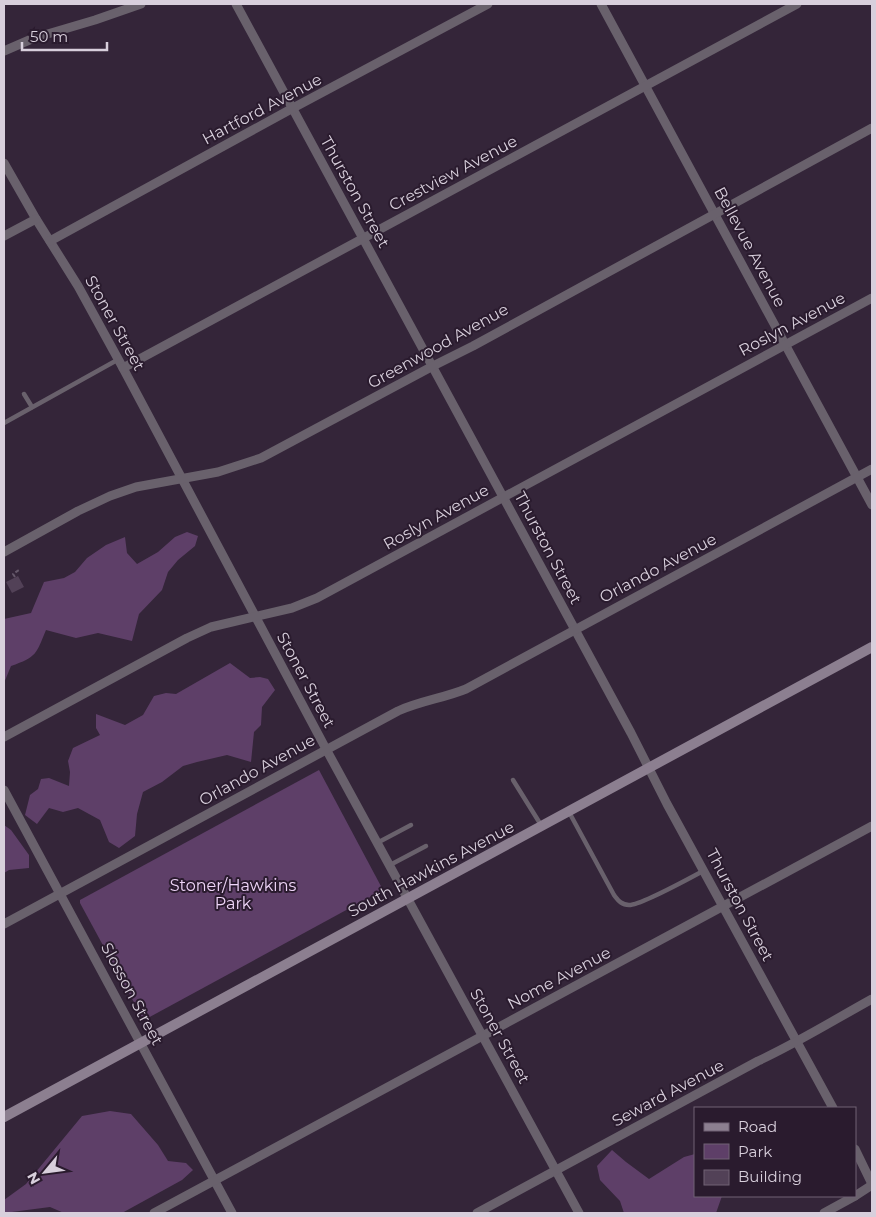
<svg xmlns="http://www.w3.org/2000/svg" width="876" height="1217" viewBox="0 0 876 1217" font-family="Montserrat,sans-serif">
	<rect width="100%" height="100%" fill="#342539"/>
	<g fill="#5e3f68">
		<path d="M 187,532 L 198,536 L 195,546 L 178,560 L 168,572 L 162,590 L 139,614 L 132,641 L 98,633 L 76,638 L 46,630 C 36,654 37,657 11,666 L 4,683 L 4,619 L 31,613 L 44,582 L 64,578 L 75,572 L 87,558 L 106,545 L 125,537 L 127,553 L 137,564 L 158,552 L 175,537 Z"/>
		<path d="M 230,663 L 250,678 L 260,677 L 268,679 L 275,690 L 262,707 L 261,725 L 254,732 L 251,762 L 227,755 L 197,762 L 183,766 L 162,782 L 143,792 L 137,814 L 135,836 L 119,848 L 109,842 L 100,820 L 78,808 L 63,812 L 49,808 L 37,824 L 25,815 L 30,795 L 38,789 L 41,779 L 49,778 L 69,786 L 70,772 L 68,761 L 73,748 L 100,735 L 96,728 L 96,714 L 125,725 L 143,715 L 154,696 L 166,693 L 176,694 Z"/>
		<path d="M 319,770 L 383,890 L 146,1019 L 143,1019 L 80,903 L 80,900 Z"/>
		<path d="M 4,825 L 11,830 L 29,855 L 29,868 L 9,870 L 4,873 Z"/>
		<path d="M 110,1111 L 131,1114 L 158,1145 L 168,1161 L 186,1163 L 193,1170 L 182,1180 L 122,1213 L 64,1213 L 50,1207 L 4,1213 L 4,1200 L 26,1184 L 82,1116 Z"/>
		<path d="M 612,1150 L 626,1162 L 649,1179 L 684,1157 L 695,1154 L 695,1196 L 722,1196 L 716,1213 L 624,1213 L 620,1201 L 600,1180 L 597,1166 Z"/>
	</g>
	<path fill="#524157" d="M 18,576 L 24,587 L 12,593 L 6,582 Z"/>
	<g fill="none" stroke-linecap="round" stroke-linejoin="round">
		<path stroke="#66596b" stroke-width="2" stroke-dasharray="4 2.5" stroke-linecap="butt" d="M 15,577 L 13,574 L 19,570"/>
		<g stroke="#69616c" stroke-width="4.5">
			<path d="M 24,394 L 32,407"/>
			<path d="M 4,423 L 119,359"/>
			<path d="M 513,780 L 541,825"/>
			<path d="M 569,812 L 614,895 C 618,900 621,905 629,905 C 641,905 690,878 703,871"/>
			<path d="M 377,843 L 411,825"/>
			<path d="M 390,865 L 426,846"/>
		</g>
		<g stroke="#69616c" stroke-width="9">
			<path d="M 236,4 L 631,733 L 667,804 L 833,1108"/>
			<path d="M 601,4 L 872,505"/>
			<path d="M 4,51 L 34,38 L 95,20 L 141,4"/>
			<path d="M 4,163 L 36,219 L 78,286 L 123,368 L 326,749 L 579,1213"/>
			<path d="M 4,236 L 36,219"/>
			<path d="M 50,241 L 293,108 L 488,4"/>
			<path d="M 123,368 L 797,4"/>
			<path d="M 4,552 L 78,511 L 110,496 L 136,487 L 218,472 L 261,458 L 433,366 L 473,346 L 872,128"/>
			<path d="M 4,737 L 187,638 L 211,627 L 292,608 L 317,598 L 872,298"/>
			<path d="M 4,790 L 232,1213"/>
			<path d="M 4,924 L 398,711 C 420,701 444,698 466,689 L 872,469"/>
			<path d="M 855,1149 L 872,1184"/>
			<path d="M 855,1196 L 872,1185"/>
			<path d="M 154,1213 L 872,826"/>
			<path d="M 477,1213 L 758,1061 C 797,1043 834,1020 872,999"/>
			<path d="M 824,1213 L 855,1196"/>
		</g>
		<path stroke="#8c7f90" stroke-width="10" d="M 4,1117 L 872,647"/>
	</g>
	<g text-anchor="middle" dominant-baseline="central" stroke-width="4" stroke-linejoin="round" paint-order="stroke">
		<g font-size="16" fill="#d8cfdc" stroke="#2a1b2e">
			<text transform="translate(262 109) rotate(-28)">Hartford Avenue</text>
			<text transform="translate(453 173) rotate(-28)">Crestview Avenue</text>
			<text transform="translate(355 192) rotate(61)">Thurston Street</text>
			<text transform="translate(750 247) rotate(62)">Bellevue Avenue</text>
			<text transform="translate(115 323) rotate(61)">Stoner Street</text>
			<text transform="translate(792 324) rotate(-28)">Roslyn Avenue</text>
			<text transform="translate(438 346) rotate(-29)">Greenwood Avenue</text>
			<text transform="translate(436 517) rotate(-29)">Roslyn Avenue</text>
			<text transform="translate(548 548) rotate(62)">Thurston Street</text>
			<text transform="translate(658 568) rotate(-28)">Orlando Avenue</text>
			<text transform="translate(306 680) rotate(62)">Stoner Street</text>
			<text transform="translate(257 770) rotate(-29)">Orlando Avenue</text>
			<text transform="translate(431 869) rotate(-28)">South Hawkins Avenue</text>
			<text transform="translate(740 905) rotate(62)">Thurston Street</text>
			<text transform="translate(559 978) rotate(-28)">Nome Avenue</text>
			<text transform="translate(132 994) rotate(62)">Slosson Street</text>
			<text transform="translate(500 1036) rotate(61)">Stoner Street</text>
			<text transform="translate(668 1093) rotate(-28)">Seward Avenue</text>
		</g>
		<g font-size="16" fill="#efd5f8" stroke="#2a1b2e">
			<text x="233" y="885">Stoner/Hawkins<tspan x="233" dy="18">Park</tspan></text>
		</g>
	</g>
	<rect width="876" height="1217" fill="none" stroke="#d8cfdc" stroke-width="10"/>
	<rect x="694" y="1107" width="162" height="90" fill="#2a1b2e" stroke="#706374"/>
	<rect x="704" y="1123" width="25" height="8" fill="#8c7f90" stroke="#706374"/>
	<text x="738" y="1132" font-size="15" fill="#d8cfdc">Road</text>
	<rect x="704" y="1144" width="25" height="15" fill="#5e3f68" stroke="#706374"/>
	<text x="738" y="1157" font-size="15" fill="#d8cfdc">Park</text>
	<rect x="704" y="1170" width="25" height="15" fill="#524157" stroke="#706374"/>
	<text x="738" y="1182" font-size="15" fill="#d8cfdc">Building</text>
	<g transform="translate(45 1172) rotate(241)" stroke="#2a1b2e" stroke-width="4" paint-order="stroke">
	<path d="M0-4L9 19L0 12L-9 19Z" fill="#d8cfdc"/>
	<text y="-8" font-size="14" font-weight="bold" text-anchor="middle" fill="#d8cfdc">N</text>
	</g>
	<path d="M22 42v8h85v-8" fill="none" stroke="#d8cfdc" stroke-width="2.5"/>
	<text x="30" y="42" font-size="15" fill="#d8cfdc" stroke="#2a1b2e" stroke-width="4" paint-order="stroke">50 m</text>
</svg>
